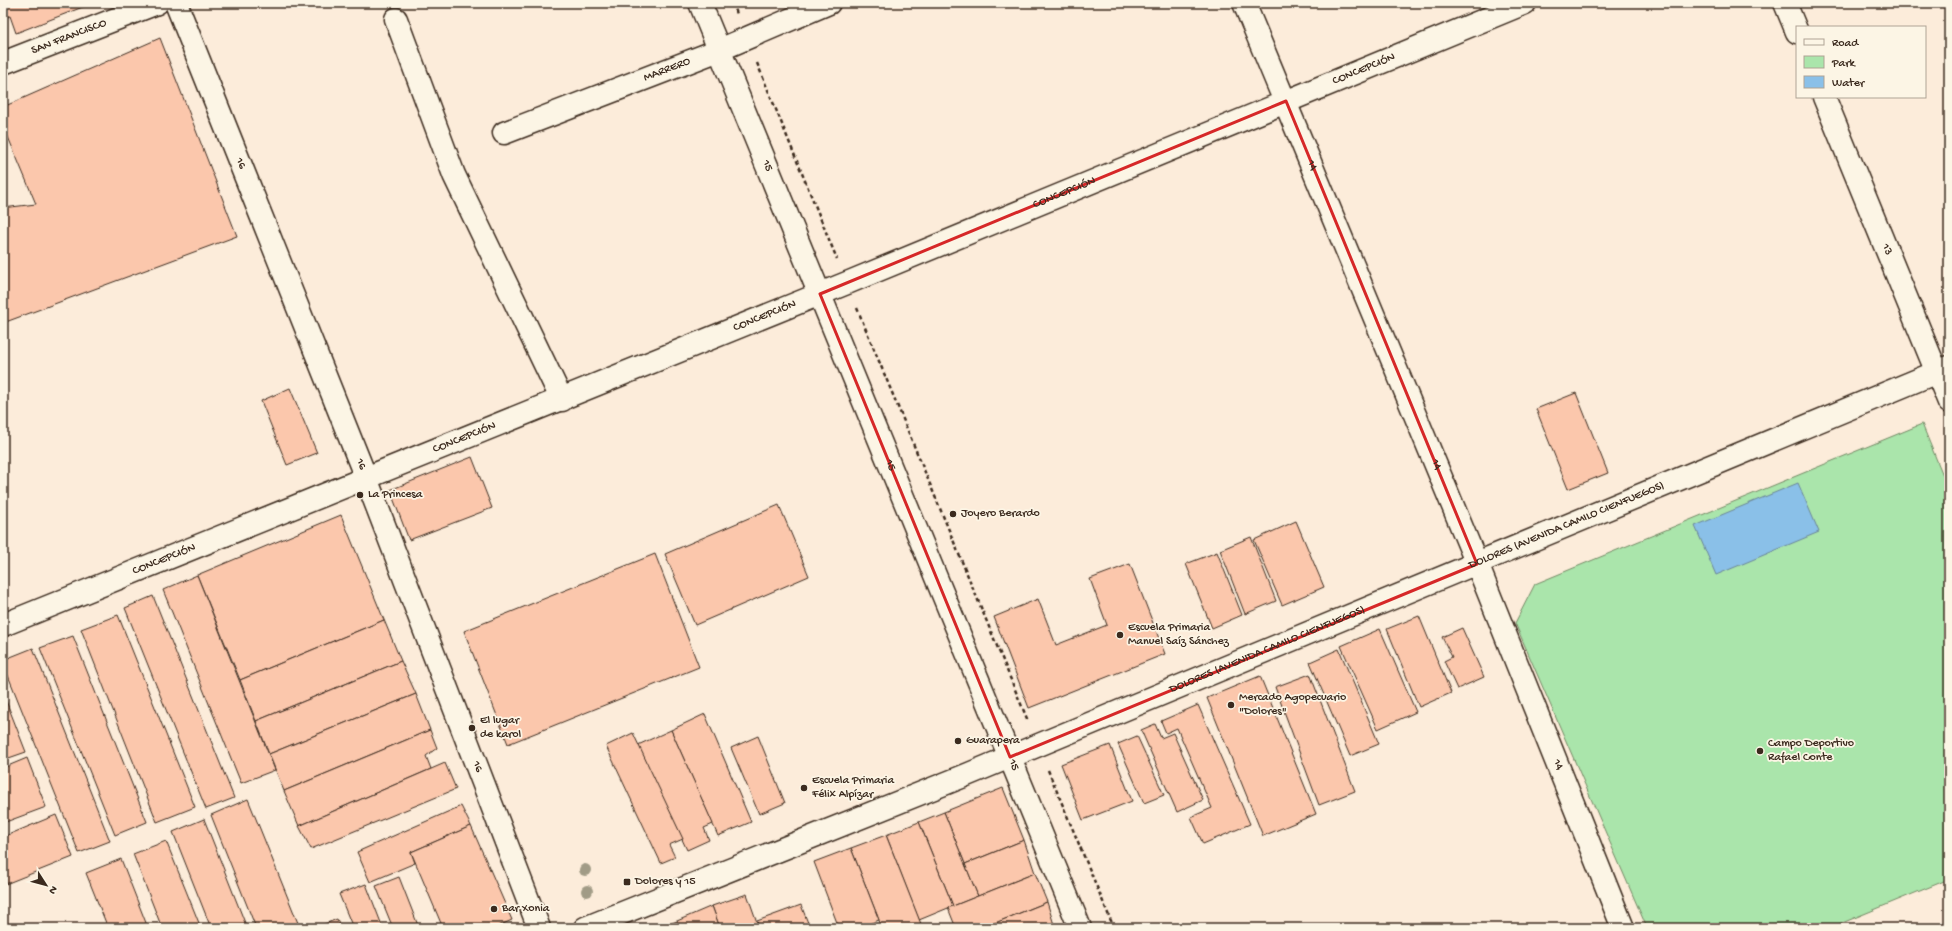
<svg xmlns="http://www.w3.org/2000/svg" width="1952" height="931" viewBox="0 0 1952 931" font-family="'Gochi Hand',sans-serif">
	<rect width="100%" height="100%" fill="#fcecda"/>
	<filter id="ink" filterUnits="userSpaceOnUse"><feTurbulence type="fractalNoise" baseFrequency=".025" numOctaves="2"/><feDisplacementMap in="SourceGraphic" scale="8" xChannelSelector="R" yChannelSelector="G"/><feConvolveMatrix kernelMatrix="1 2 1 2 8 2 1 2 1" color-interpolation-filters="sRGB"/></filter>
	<g filter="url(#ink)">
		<path fill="#aae5ab" stroke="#728864" d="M 1922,424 L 1949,490 L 1949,879 L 1830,928 L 1647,928 L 1515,623 L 1535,584 Z"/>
		<path fill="#8ac0e8" stroke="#6a8497" d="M 1798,483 L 1819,532 L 1716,575 L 1695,526 Z"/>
		<g fill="#fbc7ac" stroke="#3b2a1e">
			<path d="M 3,3 L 93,3 L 16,33 L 10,16 L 3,19 Z"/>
			<path d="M 160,38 L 237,236 L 3,323 L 3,208 L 36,204 L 3,125 L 3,107 Z"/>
			<path d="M 290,388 L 317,453 L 287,465 L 261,401 Z"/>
			<path d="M 1576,393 L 1608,473 L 1568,489 L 1536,409 Z"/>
			<path d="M 472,457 L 492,508 L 409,540 L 390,490 Z"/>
			<path d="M 779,505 L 809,576 L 695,625 L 665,554 Z"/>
			<path d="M 341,515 L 384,620 L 240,680 L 197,575 Z"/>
			<path d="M 1296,521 L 1324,587 L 1282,605 L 1254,540 Z"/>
			<path d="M 1251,537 L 1276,601 L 1245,614 L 1220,550 Z"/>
			<path d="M 1217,552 L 1242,615 L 1212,628 L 1186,564 Z"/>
			<path d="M 655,554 L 699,667 L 508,744 L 464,631 Z"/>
			<path d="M 1130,564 L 1165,654 L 1029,708 L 994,617 L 1038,599 L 1056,645 L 1107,625 L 1090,579 Z"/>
			<path d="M 197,575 L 275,770 L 241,783 L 163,590 Z"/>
			<path d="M 153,596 L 234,798 L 206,809 L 125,608 Z"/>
			<path d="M 118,615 L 195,807 L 157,822 L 81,629 Z"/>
			<path d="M 1419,616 L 1451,693 L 1419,707 L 1387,629 Z"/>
			<path d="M 384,620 L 401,661 L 256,721 L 240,680 Z"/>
			<path d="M 1462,628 L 1484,677 L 1457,689 L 1444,661 L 1452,657 L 1442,637 Z"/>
			<path d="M 1380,629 L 1416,712 L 1378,729 L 1341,646 Z"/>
			<path d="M 73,636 L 147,822 L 115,835 L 40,648 Z"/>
			<path d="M 33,648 L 110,841 L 79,853 L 3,663 L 3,660 Z"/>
			<path d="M 1339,649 L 1379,744 L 1350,756 L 1310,662 Z"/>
			<path d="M 401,661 L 416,694 L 269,754 L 256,721 Z"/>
			<path d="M 1310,674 L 1355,791 L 1319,805 L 1275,687 Z"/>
			<path d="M 1260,676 L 1316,814 L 1263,836 L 1207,698 Z"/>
			<path d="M 3,693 L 26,752 L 3,760 Z"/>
			<path d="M 416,694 L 430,730 L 284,791 L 269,754 Z"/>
			<path d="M 1198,705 L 1250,824 L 1203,844 L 1191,817 L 1212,808 L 1177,728 L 1166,733 L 1161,721 Z"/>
			<path d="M 705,714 L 751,822 L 718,836 L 671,730 Z"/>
			<path d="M 1155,724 L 1161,738 L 1173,733 L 1203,800 L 1177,812 L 1141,730 Z"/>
			<path d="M 430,730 L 437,748 L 426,756 L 431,769 L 299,826 L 284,791 Z"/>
			<path d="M 671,730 L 713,824 L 704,828 L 709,840 L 687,850 L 638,745 Z"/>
			<path d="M 633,733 L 683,839 L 669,845 L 675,857 L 661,863 L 606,746 Z"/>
			<path d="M 758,736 L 785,803 L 759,814 L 731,748 Z"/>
			<path d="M 1137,736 L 1164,795 L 1144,803 L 1118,744 Z"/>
			<path d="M 1110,745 L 1132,801 L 1083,820 L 1061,764 Z"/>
			<path d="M 27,758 L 46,807 L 3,823 L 3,768 Z"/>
			<path d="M 445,763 L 456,789 L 311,849 L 299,826 Z"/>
			<path d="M 1003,788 L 1024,840 L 965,864 L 944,812 Z"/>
			<path d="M 248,799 L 300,928 L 256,928 L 211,815 Z"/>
			<path d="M 461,806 L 471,826 L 411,852 L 415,863 L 370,882 L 357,852 Z"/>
			<path d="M 944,812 L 978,896 L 953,906 L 919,822 Z"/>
			<path d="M 56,815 L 73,857 L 3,885 L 3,837 Z"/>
			<path d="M 204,819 L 247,928 L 211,928 L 173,832 Z"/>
			<path d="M 919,822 L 953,906 L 919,920 L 886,835 Z"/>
			<path d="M 471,826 L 512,920 L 494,928 L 443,928 L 411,852 Z"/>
			<path d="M 886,835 L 921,924 L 911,928 L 882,928 L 851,848 Z"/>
			<path d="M 1024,840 L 1035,873 L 978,896 L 965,864 Z"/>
			<path d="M 166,841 L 201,928 L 162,928 L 133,854 Z"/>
			<path d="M 851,848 L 879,920 L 859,928 L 839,928 L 814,862 Z"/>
			<path d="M 121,859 L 148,928 L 108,928 L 86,873 Z"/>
			<path d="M 1035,873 L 1047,902 L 983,928 L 956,928 L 948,908 Z"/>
			<path d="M 399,877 L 419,928 L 393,928 L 376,886 Z"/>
			<path d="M 366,884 L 383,928 L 353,928 L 339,894 Z"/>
			<path d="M 747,894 L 759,928 L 720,928 L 712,906 Z"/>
			<path d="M 1047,902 L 1055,928 L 983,928 Z"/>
			<path d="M 801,905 L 810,928 L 759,928 L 757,921 Z"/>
			<path d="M 712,906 L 720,928 L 679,928 L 677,921 Z"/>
			<path d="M 337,919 L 341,928 L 315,928 Z"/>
			<path d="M 677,921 L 679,928 L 659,928 Z"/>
		</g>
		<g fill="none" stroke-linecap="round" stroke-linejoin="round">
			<defs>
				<g id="minor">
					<path id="s1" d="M 176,3 L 366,478 L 539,928"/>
					<path id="s2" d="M 700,3 L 1080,928"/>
					<path id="s3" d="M 1244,3 L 1477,564 L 1623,928"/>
					<path d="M 1785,3 L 1797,32"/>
					<path d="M 396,19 L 454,175 L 562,400"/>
					<path id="s4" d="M 3,63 L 157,3"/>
					<path id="s5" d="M 1824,97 L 1949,402"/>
					<path id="s6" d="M 504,133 L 719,50 L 829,3"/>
					<path id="s7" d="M 3,625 L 847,283 L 1525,3"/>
				</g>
				<g id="major">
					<path id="s8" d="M 585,928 L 964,776 L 1949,367"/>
				</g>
			</defs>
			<use href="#minor" stroke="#3b2a1e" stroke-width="25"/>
			<use href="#major" stroke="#3b2a1e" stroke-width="25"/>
			<g stroke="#3b2a1e" stroke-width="2.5" stroke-dasharray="4 3" stroke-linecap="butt">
				<path d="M 733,3 L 737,14"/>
				<path d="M 757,63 L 837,259"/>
				<path d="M 857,308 L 1028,721"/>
				<path d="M 1048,770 L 1114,928"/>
			</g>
			<use href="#minor" stroke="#fcf5e5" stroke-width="22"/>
			<use href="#major" stroke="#fcf5e5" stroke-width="22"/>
		</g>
		<g fill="#a19b86">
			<circle cx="585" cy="870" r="6"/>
			<circle cx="587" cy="891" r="6"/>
		</g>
	</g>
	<path fill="none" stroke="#d62828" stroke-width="3" stroke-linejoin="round" d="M 1286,101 L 1477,564 L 1010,757 L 820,294 Z"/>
	<g fill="#3b2a1e" stroke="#fcf5e5" stroke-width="1.5">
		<circle cx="360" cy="495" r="4"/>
		<circle cx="953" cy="514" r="4"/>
		<circle cx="1120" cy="635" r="4"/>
		<circle cx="1231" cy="705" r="4"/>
		<circle cx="472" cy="728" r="4"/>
		<circle cx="958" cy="741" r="4"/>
		<circle cx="1760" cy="751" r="4"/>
		<circle cx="804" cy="788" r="4"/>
		<rect x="623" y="878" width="8" height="8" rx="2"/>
		<circle cx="494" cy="909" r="4"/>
	</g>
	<g text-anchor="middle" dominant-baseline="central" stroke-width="3.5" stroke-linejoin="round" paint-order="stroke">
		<g font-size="12" fill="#3b2a1e" stroke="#fcf5e5">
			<text stroke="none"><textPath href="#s4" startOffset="71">SAN FRANCISCO</textPath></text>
			<text stroke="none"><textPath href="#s7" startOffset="1470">CONCEPCIÓN</textPath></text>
			<text stroke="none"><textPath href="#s6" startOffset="175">MARRERO</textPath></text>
			<text stroke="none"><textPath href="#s1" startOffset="173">16</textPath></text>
			<text stroke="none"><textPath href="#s3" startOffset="176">14</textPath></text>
			<text stroke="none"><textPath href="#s2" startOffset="176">15</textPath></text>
			<text stroke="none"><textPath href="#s7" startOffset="1146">CONCEPCIÓN</textPath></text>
			<text stroke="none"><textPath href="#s5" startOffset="165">13</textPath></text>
			<text stroke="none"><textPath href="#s7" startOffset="822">CONCEPCIÓN</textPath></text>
			<text stroke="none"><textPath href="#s7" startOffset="498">CONCEPCIÓN</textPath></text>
			<text stroke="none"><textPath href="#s1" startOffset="497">16</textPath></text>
			<text stroke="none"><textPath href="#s3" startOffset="500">14</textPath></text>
			<text stroke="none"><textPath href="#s2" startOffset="500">15</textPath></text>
			<text stroke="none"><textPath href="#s8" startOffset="1061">DOLORES (AVENIDA CAMILO CIENFUEGOS)</textPath></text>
			<text stroke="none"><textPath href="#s7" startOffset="174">CONCEPCIÓN</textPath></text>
			<text stroke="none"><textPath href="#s8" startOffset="737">DOLORES (AVENIDA CAMILO CIENFUEGOS)</textPath></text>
			<text stroke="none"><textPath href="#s2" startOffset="824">15</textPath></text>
			<text stroke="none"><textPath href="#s3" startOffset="824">14</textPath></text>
			<text stroke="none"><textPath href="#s1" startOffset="821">16</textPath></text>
		</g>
		<g font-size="12" fill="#3b2a1e" stroke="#fcf5e5" text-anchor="start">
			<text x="368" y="495">La Princesa</text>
			<text x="961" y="514">Joyero Berardo</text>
			<text x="1128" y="628">Escuela Primaria<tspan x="1128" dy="14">Manuel Saíz Sánchez</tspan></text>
			<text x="1239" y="698">Mercado Agopecuario<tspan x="1239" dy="14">"Dolores"</tspan></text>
			<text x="480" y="721">El lugar<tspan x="480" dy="14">de karol</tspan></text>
			<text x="966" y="741">Guarapera</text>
			<text x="1768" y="744">Campo Deportivo<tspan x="1768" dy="14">Rafael Conte</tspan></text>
			<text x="812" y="781">Escuela Primaria<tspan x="812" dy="14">Félix Alpízar</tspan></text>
			<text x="635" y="882">Dolores y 15</text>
			<text x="502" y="909">Bar Xonia</text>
		</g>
	</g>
	<rect width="1952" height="931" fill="none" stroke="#fcf5e5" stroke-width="16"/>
	<rect x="8" y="8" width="1936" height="915" fill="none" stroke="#3b2a1e" stroke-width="1.5" filter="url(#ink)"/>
	<rect x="1796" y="26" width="130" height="72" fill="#fcf5e5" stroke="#afa495"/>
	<rect x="1804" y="39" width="20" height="6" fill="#fcf5e5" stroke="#afa495"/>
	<text x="1832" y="46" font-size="12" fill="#3b2a1e">Road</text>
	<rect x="1804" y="56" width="20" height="12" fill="#aae5ab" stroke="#afa495"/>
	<text x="1832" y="66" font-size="12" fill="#3b2a1e">Park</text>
	<rect x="1804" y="76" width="20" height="12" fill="#8ac0e8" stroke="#afa495"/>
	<text x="1832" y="86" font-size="12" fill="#3b2a1e">Water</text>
	<g transform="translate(46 885) rotate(126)" stroke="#fcf5e5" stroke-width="3" paint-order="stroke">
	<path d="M0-3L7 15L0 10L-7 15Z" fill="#3b2a1e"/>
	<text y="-6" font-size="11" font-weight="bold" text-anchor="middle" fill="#3b2a1e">N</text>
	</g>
</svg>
